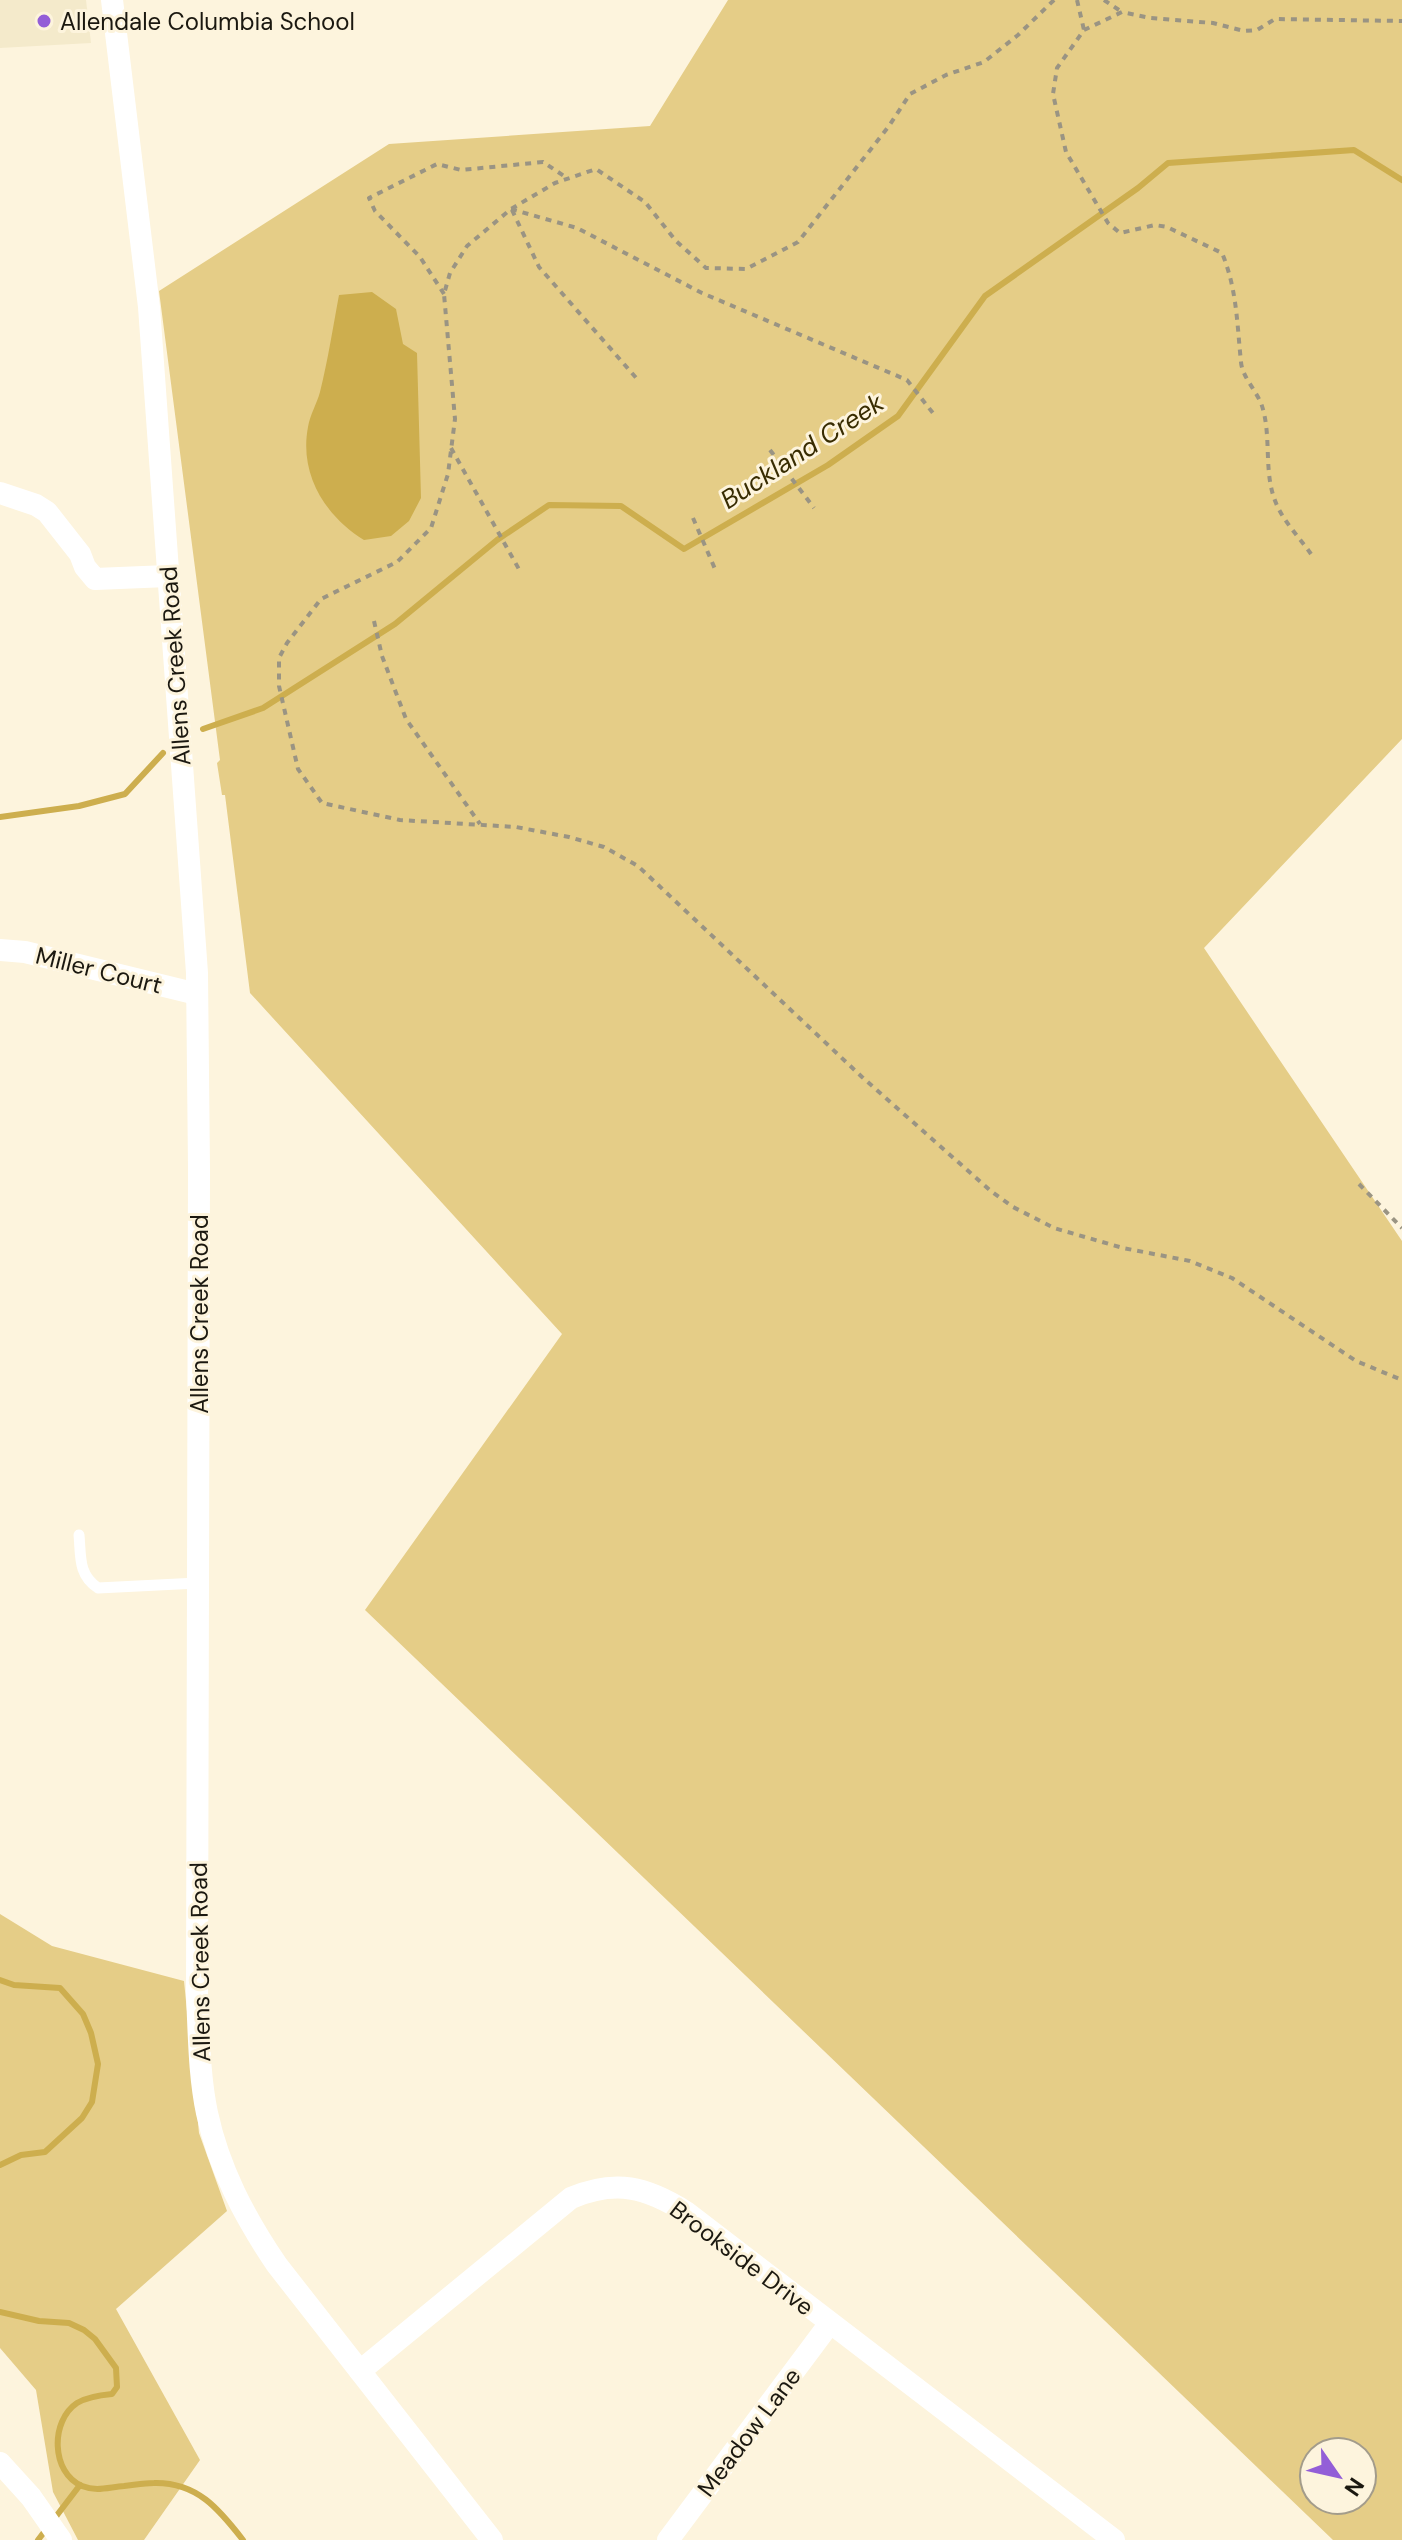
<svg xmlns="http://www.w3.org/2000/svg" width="1402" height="2540" viewBox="0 0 1402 2540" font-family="'DM Sans',sans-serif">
	<rect width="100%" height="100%" fill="#fdf4dd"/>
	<path fill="#f4eacb" d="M 0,0 L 86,0 L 91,43 L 0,48 Z"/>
	<g fill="#e5cd87" fill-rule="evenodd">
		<path d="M 728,0 L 1402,0 L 1402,739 L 1204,948 L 1402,1241 L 1402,2540 L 1333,2540 L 365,1610 L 562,1334 L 250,993 L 225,795 L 222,795 L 217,763 L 220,760 L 159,291 L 389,144 L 650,126 ZM 1314,2452 L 1362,2452 L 1362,2500 L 1314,2500 Z"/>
		<path d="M 0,1914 L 52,1946 L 184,1981 L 199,2133 L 227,2211 L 116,2309 L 200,2460 L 144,2540 L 78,2540 L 53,2492 L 36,2390 L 0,2348 Z"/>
	</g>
	<path fill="#cdae4e" d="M 372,292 L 396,309 L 403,344 L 417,353 L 421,498 L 409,521 L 391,536 L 364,540 C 325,516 299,474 308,427 C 310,415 317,403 320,392 C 328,360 333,327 339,295 Z"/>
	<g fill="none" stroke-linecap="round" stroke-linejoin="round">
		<g stroke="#cdae4e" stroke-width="6">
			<path d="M 203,729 L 263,708 L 395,624 L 497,540 L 549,505 L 621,506 L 684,549 L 828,465 L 898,416 L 985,296 L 1138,188 L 1168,163 L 1354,150 L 1402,180"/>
			<path d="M 0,817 L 79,806 L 125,794 L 163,753"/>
			<path d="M 0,1980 L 14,1985 L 60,1988 L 83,2014 L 91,2033 L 98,2064 L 92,2102 L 82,2118 L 45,2152 L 21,2155 L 0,2165"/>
			<path d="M 0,2312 L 39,2321 L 69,2323 L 84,2330 L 95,2339 L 116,2368 L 117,2387 L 112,2394 C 101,2395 87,2397 77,2403 C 50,2421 51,2473 82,2486 C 97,2492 109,2487 124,2486 C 134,2485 144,2483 154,2483 C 197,2482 219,2509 243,2540"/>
			<path d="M 38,2540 L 80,2485"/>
		</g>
		<g stroke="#9a9483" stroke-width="4" stroke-dasharray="6 6" stroke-linecap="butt">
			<path d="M 1054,0 L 1018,35 L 984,62 L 946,75 L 910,94 L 889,126 L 798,242 L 746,269 L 706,268 L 676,241 L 645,202 L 596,169 L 555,183 L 511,209 L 467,246 L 450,273 L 444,294 L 455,419 L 448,474 L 431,528 L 397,562 L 321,599 L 287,643 L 279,658 L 279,686 L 298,769 L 322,803 L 400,820 L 516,827 L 569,837 L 604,847 L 638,866 L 862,1077 L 992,1192 L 1013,1207 L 1054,1228 L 1123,1248 L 1190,1261 L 1232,1278 L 1356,1361 L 1402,1380"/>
			<path d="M 1077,0 L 1084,30"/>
			<path d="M 1104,0 L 1122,12"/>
			<path d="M 511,209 L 577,228 L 702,293 L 907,380 L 936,417"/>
			<path d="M 512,210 L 539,267 L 638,380"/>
			<path d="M 444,294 L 420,257 L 375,211 L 369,198 L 437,164 L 461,170 L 543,162 L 567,178"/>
			<path d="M 451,448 L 520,571"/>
			<path d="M 770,450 L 814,508"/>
			<path d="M 693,518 L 715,569"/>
			<path d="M 1311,554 C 1300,538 1283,521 1276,503 C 1263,473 1272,437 1262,406 C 1257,391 1242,377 1241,362 C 1237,324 1237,289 1222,253 L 1167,227 L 1155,225 L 1120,233 L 1108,223 L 1066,152 L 1053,94 L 1057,68 L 1084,30 L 1122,12 L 1150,18 L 1213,23 L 1244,31 L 1257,30 L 1275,19 L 1402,21"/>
			<path d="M 374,621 L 382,656 L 406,719 L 480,824"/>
			<path d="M 1359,1184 L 1402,1228"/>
		</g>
		<path stroke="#fff" stroke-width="11" d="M 79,1535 C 81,1556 78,1575 98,1588 L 198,1583"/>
		<g stroke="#fff" stroke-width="22">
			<path d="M 112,0 L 149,307 L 197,973 L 199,1169 L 197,1996 C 199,2035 199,2075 207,2113 C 219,2169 245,2218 277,2265 L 492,2540"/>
			<path d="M 0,493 L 36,505 L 47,512 L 80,554 L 85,567 L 95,579 L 168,576"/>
			<path d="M 0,950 L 25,952 L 197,994"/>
			<path d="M 360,2371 L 571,2198 C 616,2179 646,2187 686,2212 L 1114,2540"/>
			<path d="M 0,2463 L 31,2497 L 61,2540"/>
			<path d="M 668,2540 L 830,2323"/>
		</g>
	</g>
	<circle fill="#935ed7" stroke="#fdf4dd" stroke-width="3" cx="44" cy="21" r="8"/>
	<g text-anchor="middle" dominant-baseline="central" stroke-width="6" stroke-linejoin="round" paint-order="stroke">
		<g font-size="24" fill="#1b1810" stroke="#fdf4dd" text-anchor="start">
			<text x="60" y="21">Allendale Columbia School</text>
		</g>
		<g font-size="24" fill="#1b1810" stroke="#fdf4dd">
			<text transform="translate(175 666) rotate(-94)">Allens Creek Road</text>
			<text transform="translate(99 970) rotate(14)">Miller Court</text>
			<text transform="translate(199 1314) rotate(-90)">Allens Creek Road</text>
			<text transform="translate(200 1962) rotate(-91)">Allens Creek Road</text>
			<text transform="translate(742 2258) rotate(37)">Brookside Drive</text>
			<text transform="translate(749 2432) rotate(-53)">Meadow Lane</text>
		</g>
		<g font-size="26" font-style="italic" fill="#382c01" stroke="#fdf4dd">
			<text transform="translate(802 451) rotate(-33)">Buckland Creek</text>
		</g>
	</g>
	<g transform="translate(1338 2476) rotate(124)"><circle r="38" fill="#fdf4dd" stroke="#a39c8b" stroke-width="2"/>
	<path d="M0-6L14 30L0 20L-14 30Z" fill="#935ed7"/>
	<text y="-12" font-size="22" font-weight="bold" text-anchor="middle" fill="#1b1810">N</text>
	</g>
</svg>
